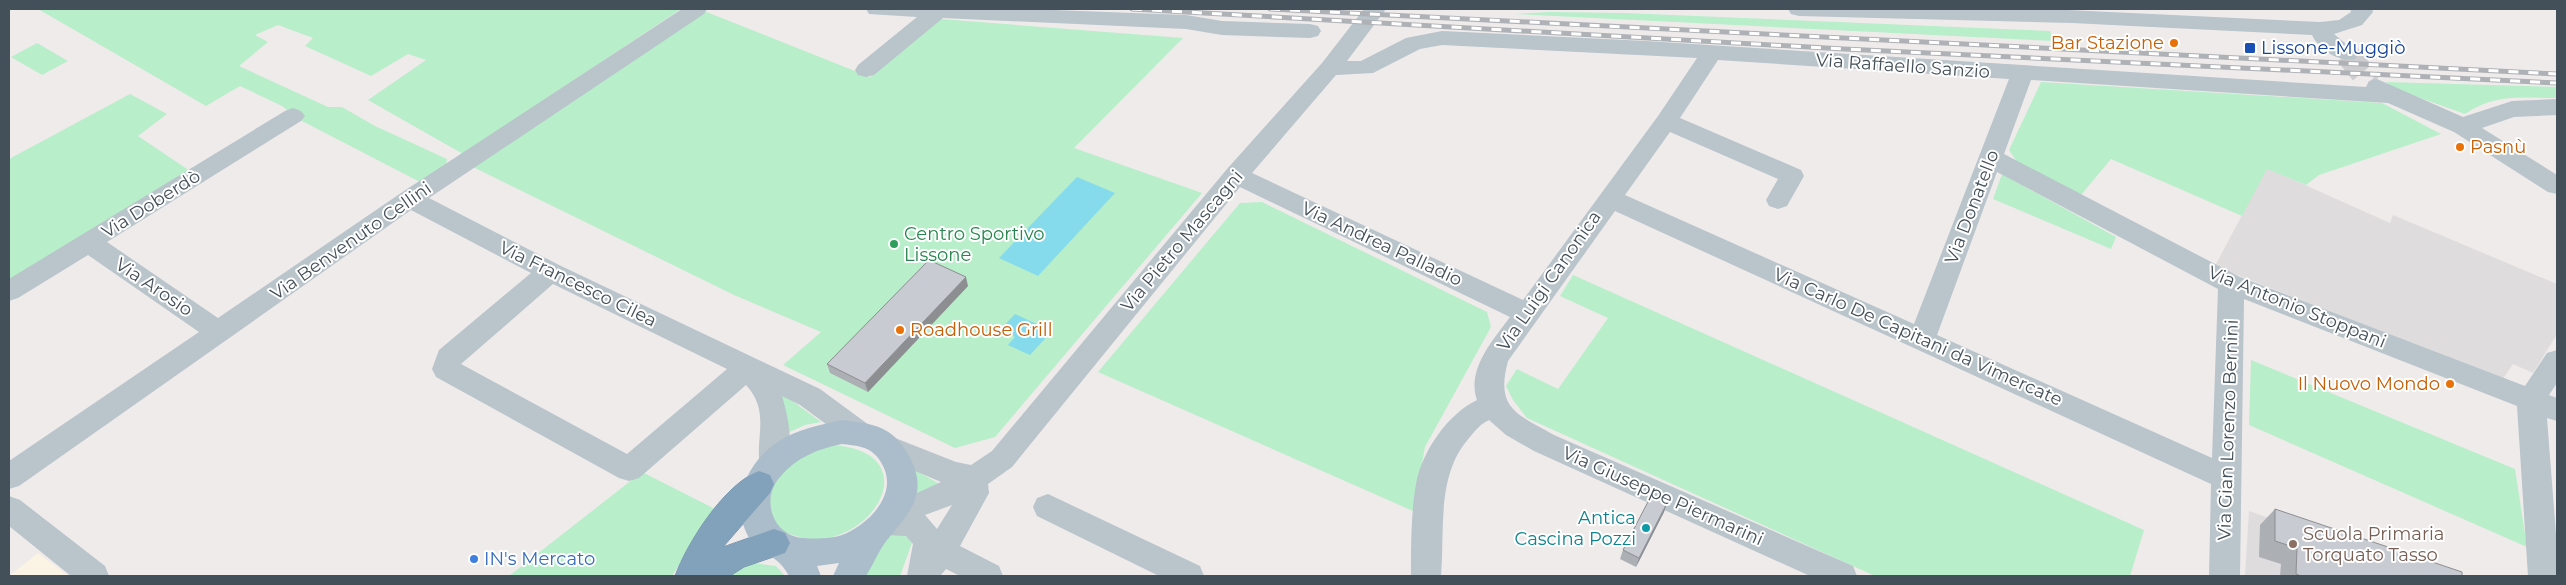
<svg xmlns="http://www.w3.org/2000/svg" width="2566" height="585" viewBox="0 0 2566 585" font-family="Montserrat,sans-serif">
	<rect width="100%" height="100%" fill="#efebeb"/>
	<path fill="#fbf3e3" d="M 38,553 L 69,576 L 9,576 Z"/>
	<g fill="#dfdcde">
		<path d="M 2267,168 L 2390,223 L 2393,215 L 2557,284 L 2557,334 L 2533,373 L 2513,364 L 2502,380 L 2215,266 Z"/>
		<path d="M 2249,511 L 2432,576 L 2245,576 Z"/>
	</g>
	<g fill="#b8eeca">
		<path d="M 38,9 L 681,9 L 463,154 L 368,100 L 426,60 L 408,54 L 371,76 L 305,46 L 313,38 L 278,25 L 255,35 L 268,42 L 239,66 L 328,107 L 342,107 L 375,126 L 447,159 L 446,167 L 422,183 L 300,120 L 282,106 L 240,86 L 206,106 Z"/>
		<path d="M 704,11 L 870,77 L 941,19 L 1183,38 L 1074,148 L 1202,193 L 995,437 L 955,448 L 783,365 L 821,332 L 734,295 L 473,167 Z"/>
		<path d="M 1549,12 L 1624,13 L 2050,31 L 2054,41 L 1515,14 Z"/>
		<path d="M 37,43 L 68,61 L 42,75 L 11,57 Z"/>
		<path d="M 2041,82 L 2382,103 L 2441,134 L 2319,175 L 2306,185 L 2267,169 L 2242,216 L 2111,159 L 2081,195 L 2017,162 L 2009,150 Z"/>
		<path d="M 2386,82 L 2557,87 L 2557,98 C 2523,98 2495,93 2465,114 L 2395,89 Z"/>
		<path d="M 130,94 L 167,114 L 138,136 L 190,171 L 9,284 L 9,159 Z"/>
		<path d="M 2002,174 L 2116,237 L 2111,249 L 1993,199 Z"/>
		<path d="M 1262,202 L 1487,312 L 1491,327 L 1425,447 L 1413,511 L 1098,372 L 1240,203 Z"/>
		<path d="M 1573,275 L 2144,530 L 2130,576 L 1875,576 L 1527,418 L 1513,400 L 1506,386 L 1517,369 L 1558,389 L 1608,318 L 1560,296 Z"/>
		<path d="M 2251,360 L 2515,469 L 2527,547 L 2249,425 Z"/>
		<path d="M 780,392 L 821,422 L 805,425 L 783,435 Z"/>
		<path d="M 834,445 C 921,452 882,536 815,540 C 808,540 800,537 793,535 C 782,533 776,525 772,515 C 764,491 781,464 805,454 C 814,450 824,448 834,445 Z"/>
		<path d="M 908,466 L 943,486 L 911,498 Z"/>
		<path d="M 642,472 L 715,509 L 672,576 L 509,576 Z"/>
		<path d="M 897,533 L 908,537 L 912,543 L 900,576 L 862,576 C 870,558 876,539 897,533 Z"/>
		<path d="M 753,563 L 776,566 L 785,576 L 720,576 L 740,566 Z"/>
	</g>
	<g fill="#85dbeb">
		<path d="M 1077,177 L 1115,193 L 1038,276 L 999,258 Z"/>
		<path d="M 1015,314 L 1052,331 L 1030,355 L 1008,345 L 1015,337 L 1000,330 Z"/>
	</g>
	<g fill="none" stroke-linecap="round" stroke-linejoin="round">
		<path stroke="#cdccce" stroke-width="24" stroke-dasharray="24 12" stroke-linecap="butt" d="M 2347,54 L 2365,76 L 2374,83"/>
		<defs>
			<path id="highway" d="M 759,471 L 770,475 L 774,484 L 770,493 L 723,547 L 774,529 L 785,533 L 790,543 L 785,553 L 744,567 L 730,576 L 675,576 C 687,543 725,483 759,471 Z"/>
		</defs>
		<use href="#highway" stroke="#6e8ca7" stroke-width="1"/>
		<g fill="#b9c4cb" fill-rule="evenodd">
			<path d="M 682,9 L 707,9 L 704,14 L 429,198 L 559,265 L 820,389 L 869,425 L 873,433 L 869,441 L 859,445 L 849,441 L 800,405 L 782,396 C 789,420 795,449 783,472 L 773,476 L 763,472 C 750,447 774,415 746,385 L 639,478 L 629,481 L 619,478 L 436,377 L 432,369 L 439,350 L 531,273 L 411,210 L 19,486 L 9,489 L 9,461 L 199,332 L 88,255 L 18,298 L 9,301 L 9,279 L 285,111 L 293,108 L 301,111 L 305,116 L 301,121 L 107,242 L 218,318 L 401,193 ZM 553,284 L 727,369 L 627,454 L 461,364 Z"/>
			<path d="M 866,9 L 1028,9 L 1186,15 L 1222,21 L 1310,24 L 1318,26 L 1321,31 L 1318,36 L 1310,38 L 1222,35 L 1186,29 L 943,18 L 874,75 L 866,77 L 858,75 L 855,70 L 858,65 L 917,17 L 869,14 Z"/>
			<path d="M 1364,9 L 1386,9 L 1347,61 L 1361,61 L 1406,38 L 1442,31 L 1646,41 L 2366,87 L 2369,81 L 2377,79 L 2463,117 L 2512,101 L 2557,99 L 2557,115 L 2514,117 L 2482,128 L 2557,175 L 2557,194 L 2548,192 L 2454,132 L 2388,103 L 2031,80 L 2004,154 L 2240,277 L 2525,386 L 2547,353 L 2557,350 L 2557,383 L 2549,395 L 2557,398 L 2557,421 L 2547,418 L 2557,548 L 2557,576 L 2528,576 L 2517,406 L 2244,299 L 2240,576 L 2209,576 L 2211,484 L 1615,211 L 1508,361 C 1495,409 1517,414 1554,435 L 1853,566 L 1857,576 L 1810,576 L 1534,451 L 1506,435 L 1489,420 C 1480,424 1475,431 1469,438 C 1436,476 1445,529 1441,576 L 1411,576 C 1411,548 1411,512 1416,484 C 1422,451 1448,414 1477,400 C 1466,369 1494,339 1510,317 L 1240,187 L 1012,467 L 988,484 L 989,493 L 960,546 L 999,566 L 1003,576 L 960,576 L 946,569 L 940,576 L 907,576 L 913,544 L 906,536 L 885,535 L 874,531 L 870,522 L 882,503 L 915,494 L 941,482 L 880,456 L 876,448 L 880,440 L 890,436 L 956,462 L 971,465 L 992,451 L 1227,169 L 1322,63 ZM 1442,45 L 1697,58 L 1658,116 L 1523,300 L 1252,173 L 1336,75 L 1373,73 L 1420,49 ZM 1718,60 L 2009,79 L 1914,324 L 1625,195 L 1670,132 L 1778,179 L 1766,200 L 1769,206 L 1778,209 L 1787,206 L 1804,176 L 1801,170 L 1680,118 ZM 1997,172 L 2218,289 L 2212,458 L 1937,335 ZM 952,505 L 937,529 L 925,515 Z"/>
			<path d="M 1788,9 L 2047,9 L 2320,22 L 2339,20 L 2351,12 L 2350,9 L 2372,9 L 2373,12 L 2362,25 L 2334,34 L 2358,54 L 2355,59 C 2340,63 2318,49 2312,35 L 2072,23 L 1799,16 L 1791,14 Z"/>
			<path d="M 1048,494 L 1200,566 L 1204,576 L 1159,576 L 1037,516 L 1033,507 L 1037,498 Z"/>
			<path d="M 9,496 L 20,500 L 105,566 L 109,576 L 71,576 L 9,526 Z"/>
		</g>
		<path fill="#abbdcb" fill-rule="evenodd" d="M 842,420 C 874,424 893,426 909,456 C 929,493 911,511 887,540 C 879,550 873,565 866,576 L 833,576 L 839,563 L 817,566 L 821,576 L 789,576 C 777,553 761,556 751,541 C 728,506 745,463 778,442 C 797,429 820,425 842,420 ZM 842,444 C 848,445 855,445 861,447 C 871,449 879,457 883,466 C 898,495 868,525 842,535 C 830,539 816,539 804,538 C 773,537 760,499 780,477 C 797,457 818,449 842,444 Z"/>
		<use href="#highway" fill="#82a1bb" fill-rule="evenodd"/>
		<defs>
			<g id="rail">
				<path d="M 1132,9 L 1844,49 L 2557,83"/>
				<path d="M 1270,9 L 2557,74"/>
			</g>
		</defs>
		<use href="#rail" stroke="#aeb1b6" stroke-width="5"/>
		<use href="#rail" stroke="#fff" stroke-width="3" stroke-dasharray="10" stroke-linecap="butt"/>
	</g>
	<g fill="#acafb4">
		<path d="M 968,286 L 868,392 L 830,373 L 827,364 Z"/>
		<path d="M 1667,503 L 1664,512 L 1636,567 L 1620,559 L 1623,550 Z"/>
		<path d="M 2275,509 L 2462,576 L 2280,576 L 2281,564 L 2259,557 L 2260,525 Z"/>
	</g>
	<g fill="#8c8e92">
		<path d="M 966,277 L 968,286 L 868,392 L 865,383 Z"/>
		<path d="M 1667,503 L 1664,512 L 1636,567 L 1639,558 Z"/>
	</g>
	<g fill="#c8cbd1" stroke="#8c8e92">
		<path d="M 929,260 L 966,277 L 865,383 L 827,364 Z"/>
		<path d="M 1651,496 L 1667,503 L 1639,558 L 1623,550 Z"/>
		<path d="M 2275,509 L 2462,572 L 2462,576 L 2301,576 L 2296,574 L 2297,548 L 2275,541 Z"/>
	</g>
	<g fill="#e8710a" stroke="#fff" stroke-width="2">
		<circle cx="2174" cy="43" r="5"/>
		<circle cx="2460" cy="147" r="5"/>
		<circle cx="900" cy="330" r="5"/>
		<circle cx="2450" cy="384" r="5"/>
	</g>
	<rect fill="#1a4fb4" stroke="#fff" stroke-width="2" x="2244" y="42" width="12" height="12" rx="2.5"/>
	<circle fill="#2e9e5b" stroke="#fff" stroke-width="2" cx="894" cy="244" r="5"/>
	<circle fill="#0f9aa8" stroke="#fff" stroke-width="2" cx="1646" cy="528" r="5"/>
	<circle fill="#8d6e63" stroke="#fff" stroke-width="2" cx="2293" cy="544" r="5"/>
	<circle fill="#3f7fe0" stroke="#fff" stroke-width="2" cx="474" cy="559" r="5"/>
	<g text-anchor="middle" dominant-baseline="central" stroke-width="4" stroke-linejoin="round" paint-order="stroke">
		<g font-size="18" fill="#c56008" stroke="#fff" text-anchor="end">
			<text x="2164" y="43">Bar Stazione</text>
			<text x="2470" y="147" text-anchor="start">Pasnù</text>
			<text x="910" y="330" text-anchor="start">Roadhouse Grill</text>
			<text x="2440" y="384">Il Nuovo Mondo</text>
		</g>
		<g font-size="18" fill="#164399" stroke="#fff" text-anchor="start">
			<text x="2261" y="48">Lissone-Muggiò</text>
		</g>
		<g font-size="18" fill="#445059" stroke="#fff">
			<text transform="translate(1903 66) rotate(4)">Via Raffaello Sanzio</text>
			<text transform="translate(151 204) rotate(-32)">Via Doberdò</text>
			<text transform="translate(1972 207) rotate(-69)">Via Donatello</text>
			<text transform="translate(351 241) rotate(-35)">Via Benvenuto Cellini</text>
			<text transform="translate(1182 241) rotate(-50)">Via Pietro Mascagni</text>
			<text transform="translate(1382 244) rotate(25)">Via Andrea Palladio</text>
			<text transform="translate(1549 281) rotate(-55)">Via Luigi Canonica</text>
			<text transform="translate(578 284) rotate(26)">Via Francesco Cilea</text>
			<text transform="translate(154 287) rotate(34)">Via Arosio</text>
			<text transform="translate(2297 307) rotate(22)">Via Antonio Stoppani</text>
			<text transform="translate(1918 337) rotate(24)">Via Carlo De Capitani da Vimercate</text>
			<text transform="translate(2228 430) rotate(-88)">Via Gian Lorenzo Bernini</text>
			<text transform="translate(1663 496) rotate(24)">Via Giuseppe Piermarini</text>
		</g>
		<g font-size="18" fill="#27864d" stroke="#fff" text-anchor="start">
			<text x="904" y="234">Centro Sportivo<tspan x="904" dy="21">Lissone</tspan></text>
		</g>
		<g font-size="18" fill="#0d838f" stroke="#fff" text-anchor="end">
			<text x="1636" y="518">Antica<tspan x="1636" dy="21">Cascina Pozzi</tspan></text>
		</g>
		<g font-size="18" fill="#785e54" stroke="#fff" text-anchor="start">
			<text x="2303" y="534">Scuola Primaria<tspan x="2303" dy="21">Torquato Tasso</tspan></text>
		</g>
		<g font-size="18" fill="#366cbe" stroke="#fff" text-anchor="start">
			<text x="484" y="559">IN's Mercato</text>
		</g>
	</g>
	<rect width="2566" height="585" fill="none" stroke="#445059" stroke-width="20"/>
</svg>
